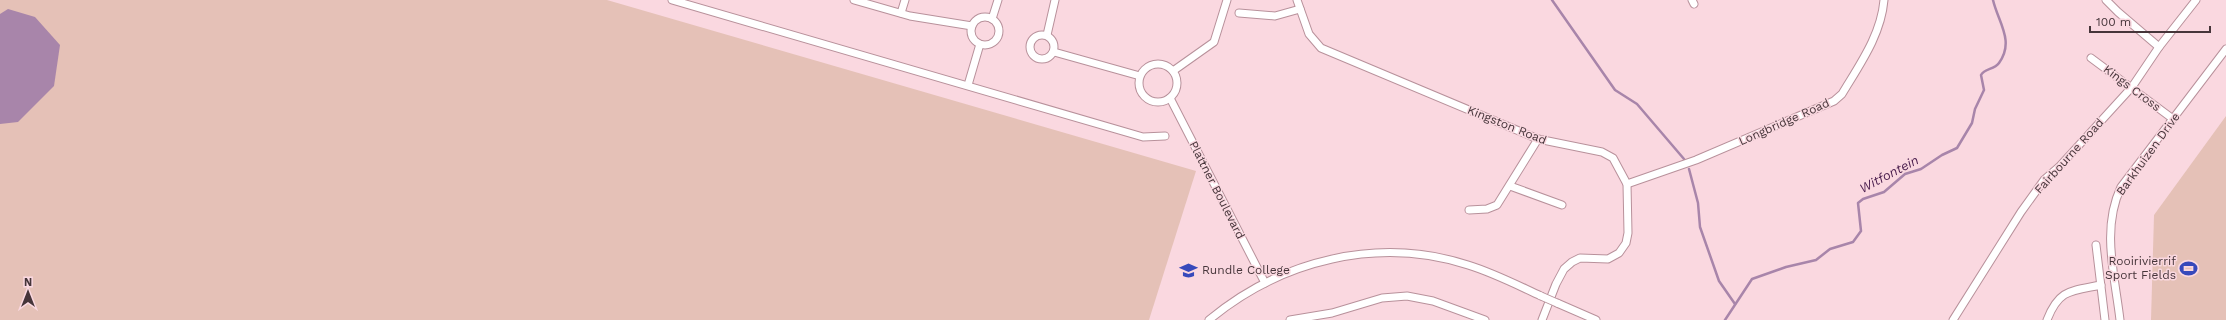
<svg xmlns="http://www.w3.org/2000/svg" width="2226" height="320" viewBox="0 0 2226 320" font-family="'Work Sans',sans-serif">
	<rect width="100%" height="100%" fill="#fad8e0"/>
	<g fill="#e5c1b7">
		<path d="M 0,0 L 607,0 L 1196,171 L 1149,320 L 0,320 Z"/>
		<path d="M 2226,116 L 2226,320 L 2151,320 L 2154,215 Z"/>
	</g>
	<path fill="#a885aa" d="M 8,9 L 35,17 L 60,45 L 54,86 L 18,122 L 0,124 L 0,14 Z"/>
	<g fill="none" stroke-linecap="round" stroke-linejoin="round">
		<g stroke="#a885aa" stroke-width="2.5">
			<path d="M 1552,0 L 1615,90 L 1637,104 L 1684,159"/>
			<path d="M 1689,169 L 1698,203 L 1700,227 L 1719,281 L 1735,304"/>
			<path d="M 1725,320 L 1752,279 L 1786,267 L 1816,260 L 1830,249 L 1853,242 L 1861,231 L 1858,203 L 1863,199 L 1884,192 L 1905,174 L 1921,169 L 1942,155 L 1957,148 L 1972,123 L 1975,109 L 1984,90 L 1981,75 C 1985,68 1994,70 1999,63 C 2015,41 1998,22 1993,0"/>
		</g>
		<defs>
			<g id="street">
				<path d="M 672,0 L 1143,137 L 1165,136"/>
				<path d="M 854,0 L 910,16 L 972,26"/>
				<path d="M 1297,0 L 1309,34 L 1321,48 L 1538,139 L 1602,152 L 1613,158 L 1627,184 L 1628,233 L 1626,243 L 1619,253 L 1608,259 L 1580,258 L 1572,262 L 1564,269 L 1556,284 L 1542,320"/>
				<path d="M 1692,0 L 1694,4"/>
				<path d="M 2106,0 L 2118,12 L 2159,47"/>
				<path d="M 901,13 L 905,0"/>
				<path d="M 1239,13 L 1275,16 L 1300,9"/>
				<circle cx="985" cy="31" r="14"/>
				<path d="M 992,19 L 998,0"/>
				<circle cx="1042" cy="47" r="12"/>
				<path d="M 1047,35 L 1055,0"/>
				<path d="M 1054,52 L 1140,76"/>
				<path d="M 2091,58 L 2173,119"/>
				<circle cx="1158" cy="83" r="19"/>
				<path d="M 1173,71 L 1214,42 L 1227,0"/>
				<path d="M 968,85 L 980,44"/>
				<path d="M 1170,98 L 1265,283"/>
				<path d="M 1627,184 L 1696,160 L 1834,101 L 1842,94 C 1860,64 1881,35 1884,0"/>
				<path d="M 1510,186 L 1562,205"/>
				<path d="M 1469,210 L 1487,209 L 1497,205 L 1538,139"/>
				<path d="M 2096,245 L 2105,320"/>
				<path d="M 1557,303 L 1596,320"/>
				<path d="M 1209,320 C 1281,260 1378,236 1468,265 C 1494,273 1517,285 1541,296"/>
				<path d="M 1290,320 L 1332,313 L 1382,298 L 1407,296 L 1433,301 L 1485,320"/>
				<path d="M 1953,320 L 2021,212 L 2044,180 L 2059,167 L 2132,87 L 2159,47 L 2196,0"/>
				<path d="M 2047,320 C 2059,289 2071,291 2101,285"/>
				<path d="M 2120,320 C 2115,276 2101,229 2121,187 L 2226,49"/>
			</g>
		</defs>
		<use href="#street" stroke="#b8919b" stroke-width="9"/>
		<use href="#street" stroke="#fff" stroke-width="7"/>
		<defs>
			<path id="street-bridge" d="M 1541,296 L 1557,303"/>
		</defs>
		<use href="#street-bridge" stroke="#b8919b" stroke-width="9" stroke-linecap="butt"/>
		<use href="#street-bridge" stroke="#fff" stroke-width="7"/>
	</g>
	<defs>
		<symbol id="stadium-bare" viewBox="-9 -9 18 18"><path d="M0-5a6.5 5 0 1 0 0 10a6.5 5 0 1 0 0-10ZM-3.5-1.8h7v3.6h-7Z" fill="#3749bb" stroke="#fad8e0" stroke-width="2.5" paint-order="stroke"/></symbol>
		<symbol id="school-bare" viewBox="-9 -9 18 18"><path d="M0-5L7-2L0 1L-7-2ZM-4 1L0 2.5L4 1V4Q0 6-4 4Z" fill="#3749bb" stroke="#fad8e0" stroke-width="2.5" paint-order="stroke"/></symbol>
	</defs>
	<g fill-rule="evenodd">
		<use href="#stadium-bare" x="2176" y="256" width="25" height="25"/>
		<use href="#school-bare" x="1176" y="258" width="25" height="25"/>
	</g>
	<g text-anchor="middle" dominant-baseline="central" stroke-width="3" stroke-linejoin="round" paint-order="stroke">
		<g font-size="12" fill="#46353a" stroke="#fad8e0">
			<text transform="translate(2132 88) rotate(37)">Kings Cross</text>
			<text transform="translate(1784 122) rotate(-24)">Longbridge Road</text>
			<text transform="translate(1507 125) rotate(22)">Kingston Road</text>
			<text transform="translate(2148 154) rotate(-54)">Barkhuizen Drive</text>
			<text transform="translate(2069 156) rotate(-48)">Fairbourne Road</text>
			<text transform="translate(1217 190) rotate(63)">Plattner Boulevard</text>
		</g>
		<g font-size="12" fill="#46353a" stroke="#fad8e0" text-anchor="end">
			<text x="2176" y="261">Rooirivierrif<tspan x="2176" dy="14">Sport Fields</tspan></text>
			<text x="1202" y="270" text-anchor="start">Rundle College</text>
		</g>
		<g font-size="13" font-style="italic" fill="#491c4c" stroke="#fad8e0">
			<text transform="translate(1889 174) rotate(-28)">Witfontein</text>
		</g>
	</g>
	<g transform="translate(28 292)" stroke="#fad8e0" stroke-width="3" paint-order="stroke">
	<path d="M0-3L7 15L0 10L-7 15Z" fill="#46353a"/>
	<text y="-6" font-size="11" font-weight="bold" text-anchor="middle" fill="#46353a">N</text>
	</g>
	<path d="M2090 26v6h120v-6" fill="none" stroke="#46353a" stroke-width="2"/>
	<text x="2096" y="26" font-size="12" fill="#46353a" stroke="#fad8e0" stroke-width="3" paint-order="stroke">100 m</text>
</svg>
